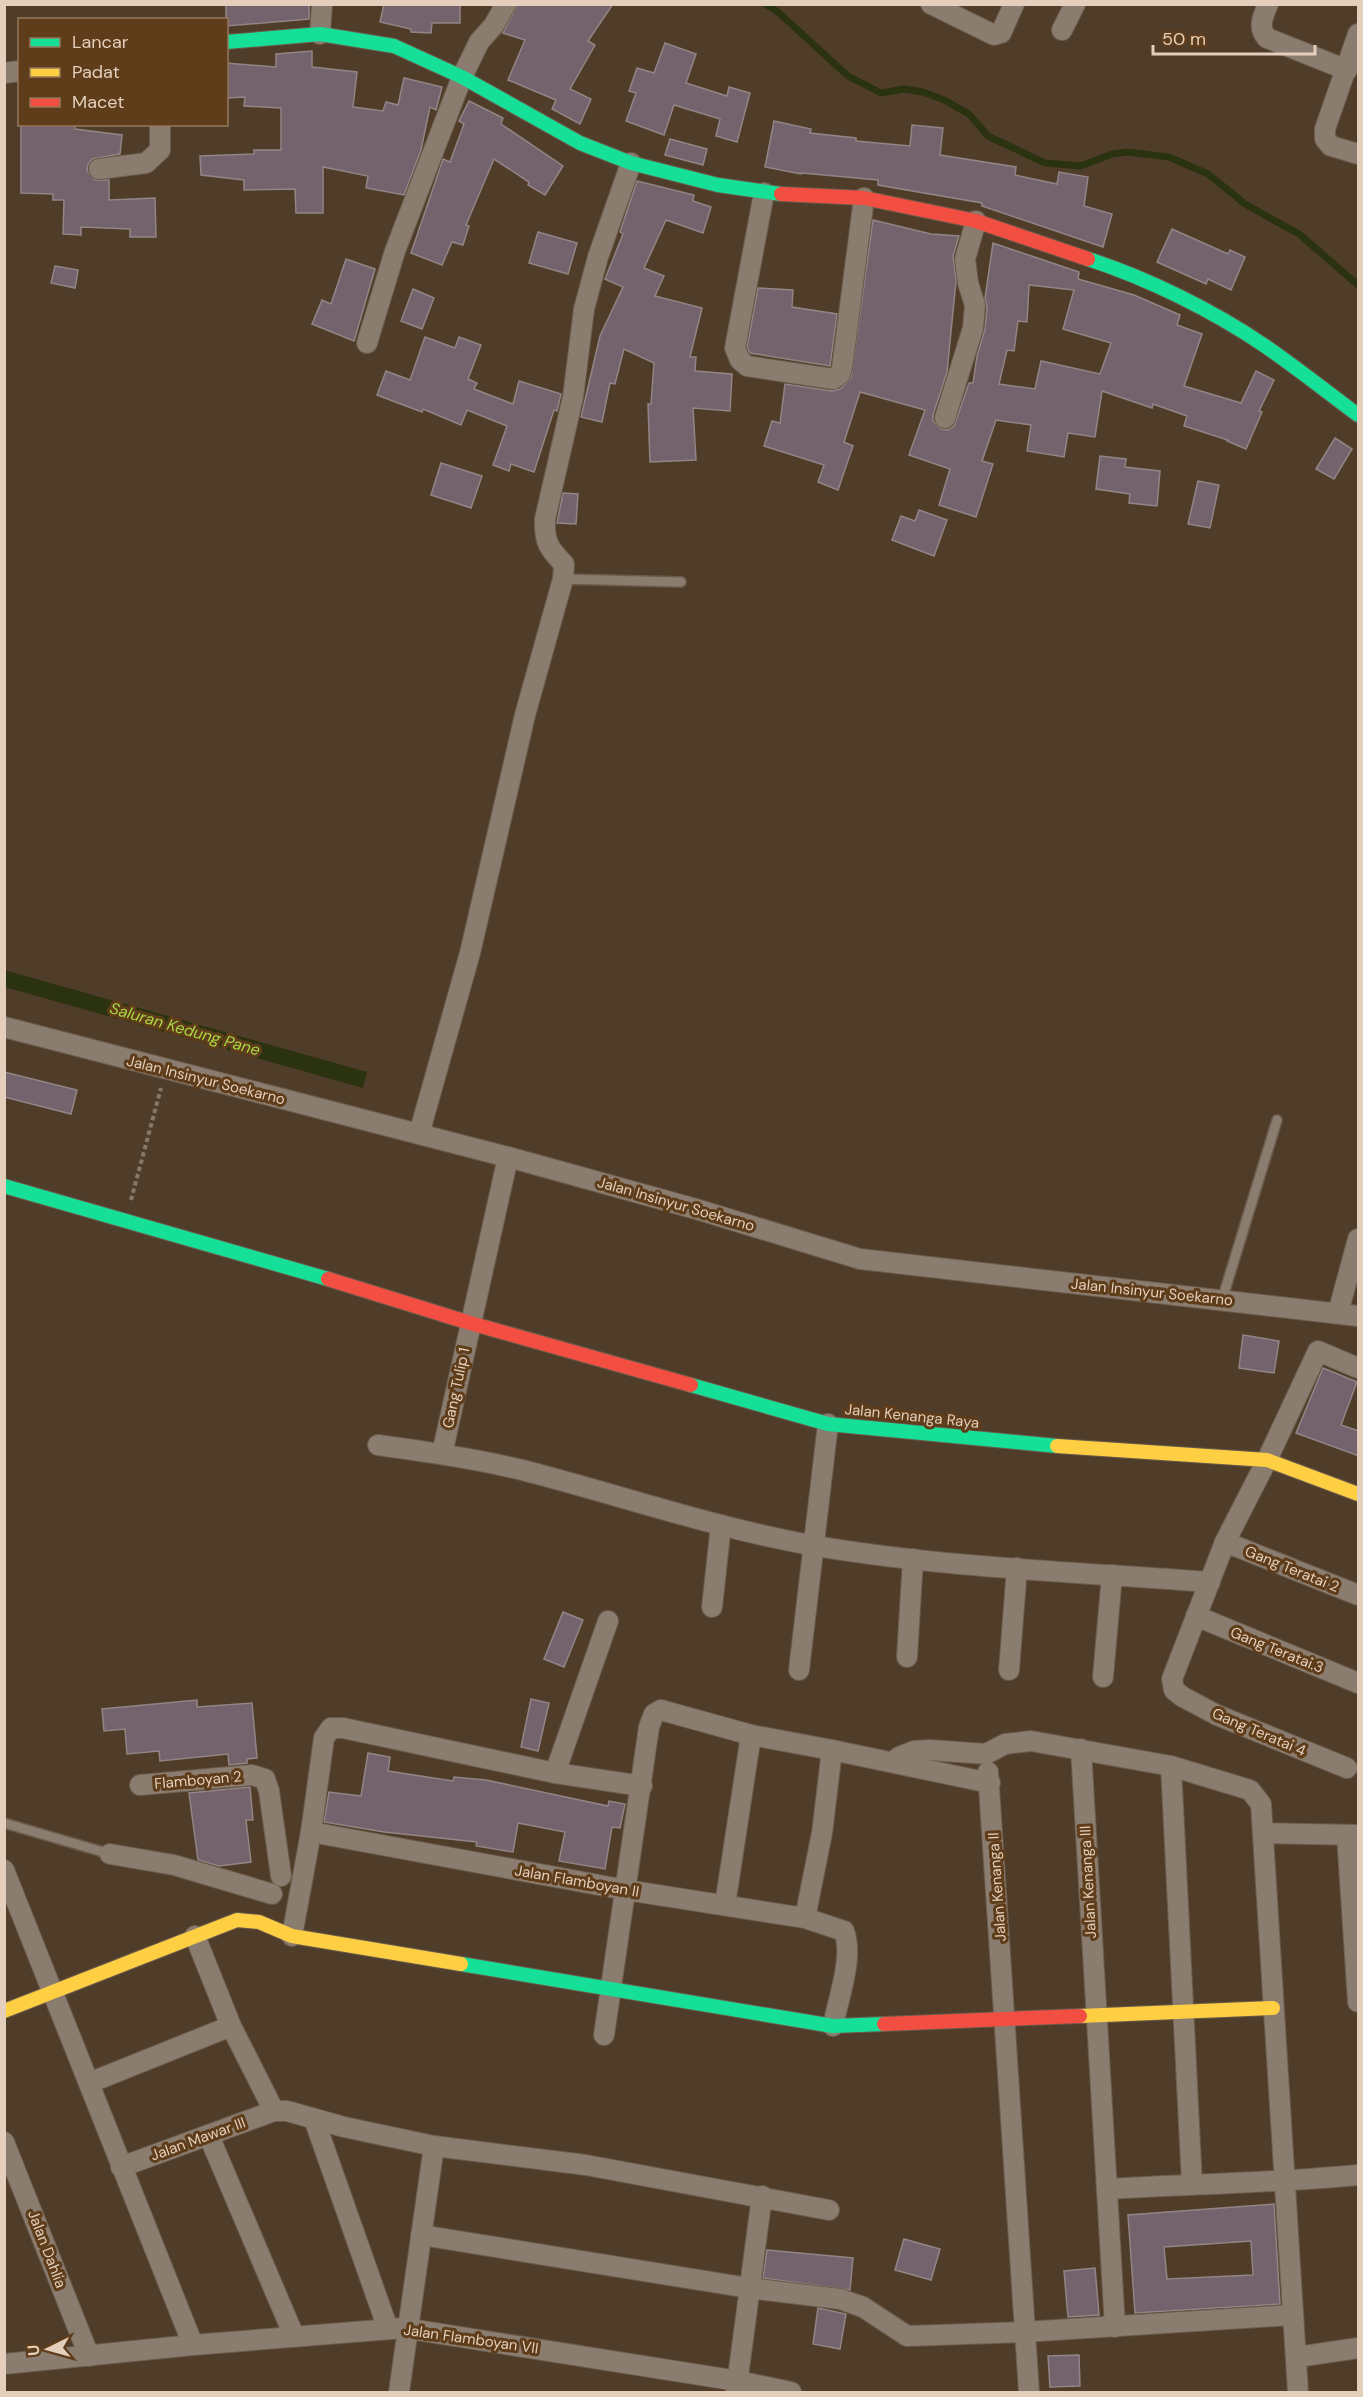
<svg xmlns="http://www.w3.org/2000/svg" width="1363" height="2397" viewBox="0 0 1363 2397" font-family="'DM Sans',sans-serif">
	<rect width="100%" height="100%" fill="#503d29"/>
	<path fill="#2a3210" d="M 4,970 L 367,1072 L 363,1088 L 5,987 Z"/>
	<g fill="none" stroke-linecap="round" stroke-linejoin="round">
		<path stroke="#2a3210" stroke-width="7" d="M 765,4 L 778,12 L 848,76 L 881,93 L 905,89 L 923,92 L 944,100 L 969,114 L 988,136 L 1045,163 L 1081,166 L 1112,154 L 1127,152 L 1169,157 L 1208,174 L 1245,204 L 1299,234 L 1358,285"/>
	</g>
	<g fill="#74626c" stroke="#928585" stroke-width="1.5" fill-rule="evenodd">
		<path d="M 226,4 L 309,4 L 309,19 L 226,26 Z"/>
		<path d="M 384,4 L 460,4 L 460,23 L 432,23 L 431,33 L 411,32 L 411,29 L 380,22 Z"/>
		<path d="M 518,4 L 613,4 L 588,41 L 595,45 L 570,89 L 591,99 L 580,124 L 552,109 L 556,100 L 508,80 L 525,40 L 503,33 Z"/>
		<path d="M 665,43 L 696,54 L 686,83 L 727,96 L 729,87 L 750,93 L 737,142 L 716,136 L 720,119 L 674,105 L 664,135 L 626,121 L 636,93 L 629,91 L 637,68 L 654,73 Z"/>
		<path d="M 312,51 L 312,67 L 357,72 L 353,107 L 383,111 L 386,102 L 398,105 L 404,78 L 442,87 L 436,110 L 430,107 L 421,150 L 404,195 L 366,188 L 368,176 L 323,167 L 323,213 L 296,213 L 295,189 L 244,190 L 244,180 L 201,175 L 200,156 L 254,154 L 254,150 L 281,150 L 281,108 L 244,106 L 245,97 L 226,98 L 226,63 L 276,67 L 276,54 Z"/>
		<path d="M 469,101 L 503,118 L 501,124 L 563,166 L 545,195 L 528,185 L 529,182 L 494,159 L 466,225 L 469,226 L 463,245 L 452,242 L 442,265 L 411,253 L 443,159 L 450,162 L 464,124 L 459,121 Z"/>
		<path d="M 774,121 L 811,129 L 810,133 L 856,138 L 856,141 L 910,146 L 912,125 L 943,128 L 940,155 L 1016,167 L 1015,175 L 1057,184 L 1059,172 L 1088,177 L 1084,206 L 1112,214 L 1103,247 L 982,206 L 982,203 L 878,185 L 878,180 L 802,173 L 801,174 L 765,167 Z"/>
		<path d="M 21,124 L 75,124 L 75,129 L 122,135 L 120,154 L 92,159 L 88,165 L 87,171 L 95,180 L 109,180 L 109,200 L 155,198 L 156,237 L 130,237 L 130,229 L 81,227 L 81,235 L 63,234 L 64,200 L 53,200 L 53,194 L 21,193 Z"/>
		<path d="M 670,139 L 707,149 L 703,165 L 665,155 Z"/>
		<path d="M 637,181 L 694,195 L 693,201 L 711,207 L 703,233 L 666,220 L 644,268 L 664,276 L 655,296 L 702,308 L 690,357 L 696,357 L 695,371 L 732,374 L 730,411 L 693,408 L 696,460 L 650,462 L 648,404 L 651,404 L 654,363 L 624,349 L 615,384 L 610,383 L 602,422 L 581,417 L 600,336 L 623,287 L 605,279 L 623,234 L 620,232 Z"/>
		<path d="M 873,220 L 931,234 L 959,236 L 953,256 L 956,281 L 947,372 L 933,415 L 933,421 L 941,429 L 948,430 L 954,426 L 969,383 L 973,383 L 977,356 L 985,329 L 987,306 L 985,298 L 993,243 L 1079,272 L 1078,279 L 1134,295 L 1180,315 L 1177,325 L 1202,334 L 1184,386 L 1241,403 L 1256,371 L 1274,380 L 1259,411 L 1262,412 L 1246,449 L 1227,441 L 1228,440 L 1184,426 L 1187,416 L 1153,404 L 1152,408 L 1102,391 L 1095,437 L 1068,433 L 1064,457 L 1027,451 L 1031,425 L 996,420 L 982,461 L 993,464 L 976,517 L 939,505 L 950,469 L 909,455 L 925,410 L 860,392 L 844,442 L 853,446 L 838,490 L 818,482 L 824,465 L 764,446 L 772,421 L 780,423 L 785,384 L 832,391 L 840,389 L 851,378 ZM 1029,285 L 1074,290 L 1063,329 L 1111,343 L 1100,374 L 1041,361 L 1035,389 L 999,384 L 1007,350 L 1014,351 L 1018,321 L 1027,322 Z"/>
		<path d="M 1172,229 L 1228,254 L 1230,250 L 1245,257 L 1231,290 L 1208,279 L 1206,284 L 1157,262 Z"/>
		<path d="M 538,232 L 577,243 L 568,274 L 529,263 Z"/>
		<path d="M 346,259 L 375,269 L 354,341 L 312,324 L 322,300 L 331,304 Z"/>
		<path d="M 55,266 L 78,270 L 75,288 L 51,283 Z"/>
		<path d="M 758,288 L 793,290 L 792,307 L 837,314 L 830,366 L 750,353 L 747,347 Z"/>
		<path d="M 413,289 L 434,298 L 422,329 L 401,321 Z"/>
		<path d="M 425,337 L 455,348 L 459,337 L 481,345 L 468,379 L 477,383 L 474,389 L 513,404 L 519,381 L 561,394 L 557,411 L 554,410 L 534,472 L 511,464 L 509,471 L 493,465 L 507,426 L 467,410 L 461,425 L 423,409 L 422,412 L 377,395 L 386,371 L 410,380 Z"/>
		<path d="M 1335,438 L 1352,449 L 1334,479 L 1316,469 Z"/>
		<path d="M 1100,456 L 1126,459 L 1125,467 L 1160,471 L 1157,506 L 1129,503 L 1130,494 L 1096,489 Z"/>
		<path d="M 441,463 L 482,476 L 471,508 L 431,495 Z"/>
		<path d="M 1198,481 L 1219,485 L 1210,528 L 1188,524 Z"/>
		<path d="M 563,493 L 578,494 L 576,524 L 557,523 Z"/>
		<path d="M 919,510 L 947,520 L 934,556 L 892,540 L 901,516 L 915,521 Z"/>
		<path d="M 4,1072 L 77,1090 L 71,1114 L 4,1097 Z"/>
		<path d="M 1243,1335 L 1279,1341 L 1274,1373 L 1239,1368 Z"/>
		<path d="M 1323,1368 L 1357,1382 L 1341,1425 L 1359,1431 L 1359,1456 L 1296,1433 Z"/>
		<path d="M 563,1612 L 583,1620 L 564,1667 L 544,1659 Z"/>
		<path d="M 531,1699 L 549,1703 L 538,1751 L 521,1747 Z"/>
		<path d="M 197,1700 L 197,1707 L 252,1703 L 257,1758 L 247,1759 L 247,1763 L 229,1765 L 228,1754 L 160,1761 L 159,1751 L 127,1754 L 125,1729 L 104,1731 L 102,1709 Z"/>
		<path d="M 368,1753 L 390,1757 L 388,1771 L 453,1781 L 454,1777 L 486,1780 L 608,1806 L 609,1801 L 625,1804 L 620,1828 L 612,1827 L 605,1869 L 559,1861 L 565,1832 L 518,1823 L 513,1852 L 476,1846 L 477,1842 L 384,1832 L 324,1822 L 329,1792 L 361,1796 Z"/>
		<path d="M 250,1787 L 253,1820 L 246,1820 L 251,1862 L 219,1866 L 198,1860 L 189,1793 Z"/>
		<path d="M 1274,2204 L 1280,2304 L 1135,2313 L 1128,2215 ZM 1251,2241 L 1253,2275 L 1167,2279 L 1164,2247 Z"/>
		<path d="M 904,2239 L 940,2249 L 931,2280 L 895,2270 Z"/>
		<path d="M 767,2250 L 853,2258 L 850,2290 L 763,2278 Z"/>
		<path d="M 1095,2268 L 1099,2315 L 1068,2317 L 1064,2271 Z"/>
		<path d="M 818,2308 L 846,2314 L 840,2349 L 813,2344 Z"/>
		<path d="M 1079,2355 L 1080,2386 L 1050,2387 L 1048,2356 Z"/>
	</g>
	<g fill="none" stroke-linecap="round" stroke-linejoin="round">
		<defs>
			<g id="lane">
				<path d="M 563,579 L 681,582"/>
				<path d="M 1222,1300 L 1277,1120"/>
				<path d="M 4,1823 L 110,1854"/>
			</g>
			<g id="street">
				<path d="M 931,4 L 994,35 L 1001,33 L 1014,4"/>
				<path d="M 1268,4 C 1263,17 1257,27 1267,38 L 1347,70"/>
				<path d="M 1062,30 L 1075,4"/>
				<path d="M 320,34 L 322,4"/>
				<path d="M 1358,34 L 1325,129 L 1325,139 L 1331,146 L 1358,154"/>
				<path d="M 4,73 L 20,71"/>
				<path d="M 99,169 L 146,163 L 160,150 L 160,124"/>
				<path d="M 764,193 L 735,348 L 740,360 L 747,366 L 833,379 L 840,374 L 842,368 L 864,198"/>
				<path d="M 367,343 L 395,251 L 462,77 L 479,42 L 494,25 L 506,4"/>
				<path d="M 945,418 L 973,328 L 975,305 L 968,283 L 965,259 L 976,221"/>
				<path d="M 4,1027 L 508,1157 L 696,1209 L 860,1259 L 1358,1316"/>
				<path d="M 419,1134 L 470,953 L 525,715 L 563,579 L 564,564 C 549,549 544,542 545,519 L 573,397 L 584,309 L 598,257 L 631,163"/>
				<path d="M 1338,1313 L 1358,1239"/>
				<path d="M 378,1445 C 428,1452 478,1459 526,1471 C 623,1496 718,1529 816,1546 C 946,1568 1079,1572 1210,1582"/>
				<path d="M 442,1454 L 508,1157"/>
				<path d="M 1225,1542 L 1358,1595"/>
				<path d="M 712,1607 L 721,1525"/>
				<path d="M 1196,1616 L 1358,1683"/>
				<path d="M 907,1657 L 913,1559"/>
				<path d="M 799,1670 L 828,1424"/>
				<path d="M 1009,1670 L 1017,1568"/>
				<path d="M 1103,1677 L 1112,1575"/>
				<path d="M 1081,1749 L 1115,2327"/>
				<path d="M 893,1762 L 899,1757 L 914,1751 L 930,1750 L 986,1754 L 1005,1744 L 1031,1741 L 1171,1766 L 1250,1790 L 1261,1804 L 1298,2392"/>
				<path d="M 1171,1766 L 1192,2184"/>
				<path d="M 1347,1768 L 1217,1715 L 1183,1697 L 1174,1690 L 1172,1679 L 1225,1542 L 1267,1460 L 1318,1351 L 1358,1368"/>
				<path d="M 988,1772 L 1029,2392"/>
				<path d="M 555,1773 L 608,1621"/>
				<path d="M 140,1785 L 252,1775 L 265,1779 L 269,1791 L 281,1876"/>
				<path d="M 311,1832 L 626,1890 L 805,1918 L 844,1931 C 854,1957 838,1999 833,2026"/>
				<path d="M 1263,1833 L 1358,1835"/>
				<path d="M 1347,1835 L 1358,2002"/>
				<path d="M 110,1854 L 174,1865 L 272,1894"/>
				<path d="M 4,1870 L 193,2345"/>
				<path d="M 725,1905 L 751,1735"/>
				<path d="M 805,1918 L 822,1833 L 832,1750"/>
				<path d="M 195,1936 L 231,2026 L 274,2111"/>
				<path d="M 292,1936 L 311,1832 L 324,1738 L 331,1728 L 343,1728 L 555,1773 L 642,1786"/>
				<path d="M 604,2035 L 649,1727 L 654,1714 L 661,1710 L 751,1735 L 832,1750 L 990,1783"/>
				<path d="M 89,2083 L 231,2026"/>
				<path d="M 314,2119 L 388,2329"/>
				<path d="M 209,2136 L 294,2336"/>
				<path d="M 4,2142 L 89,2356"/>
				<path d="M 121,2167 L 274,2111 L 287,2111 L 344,2127 L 434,2146 L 586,2165 L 829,2210"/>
				<path d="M 1108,2189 C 1191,2184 1275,2183 1358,2175"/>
				<path d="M 421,2235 L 749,2288 L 840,2299 L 863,2307 L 907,2336 L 1024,2332 L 1292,2315"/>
				<path d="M 1297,2357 L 1358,2348"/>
				<path d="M 4,2364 L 193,2345 L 404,2328 L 738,2381 L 791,2392"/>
				<path d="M 399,2392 L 434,2146"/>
				<path d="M 736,2392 L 762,2196"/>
			</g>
			<g id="fast">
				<path d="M 226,42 L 320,34 L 394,46 L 462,77 L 580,143 L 631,163 L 718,185 L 781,194"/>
				<path d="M 1088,259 C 1147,278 1214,311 1265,346 C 1297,368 1327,392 1358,415"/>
				<path d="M 4,1186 L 328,1279"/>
				<path d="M 691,1385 L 828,1424 L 1057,1446"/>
				<path d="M 461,1964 L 833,2026 L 884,2024"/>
			</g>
			<g id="slow">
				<path d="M 1057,1446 L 1267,1460 L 1358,1494"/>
				<path d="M 4,2011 L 237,1920 L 259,1922 L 292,1936 L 461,1964"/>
				<path d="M 1080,2016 L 1273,2008"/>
			</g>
			<g id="jam">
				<path d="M 781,194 L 864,198 L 976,221 L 1088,259"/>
				<path d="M 328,1279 L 470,1323 L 691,1385"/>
				<path d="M 884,2024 L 1080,2016"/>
			</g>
		</defs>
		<use href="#lane" stroke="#6b5b4b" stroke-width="12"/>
		<use href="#street" stroke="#6b5b4b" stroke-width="22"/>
		<use href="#fast" stroke="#6b5b4b" stroke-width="16"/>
		<use href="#slow" stroke="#6b5b4b" stroke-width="16"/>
		<use href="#jam" stroke="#6b5b4b" stroke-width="16"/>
		<path stroke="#86796c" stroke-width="4" stroke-dasharray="4.5 3" stroke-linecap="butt" d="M 131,1200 L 161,1088"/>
		<use href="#lane" stroke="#8a7c6e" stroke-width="9"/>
		<use href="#street" stroke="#8a7c6e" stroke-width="20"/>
		<use href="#fast" stroke="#16e098" stroke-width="14"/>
		<use href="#slow" stroke="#ffcf43" stroke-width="14"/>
		<use href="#jam" stroke="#f24e42" stroke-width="14"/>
	</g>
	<g text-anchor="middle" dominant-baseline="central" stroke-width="6" stroke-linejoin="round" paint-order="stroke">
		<g font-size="15" fill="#e3cfbc" stroke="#5f3d1a">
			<text transform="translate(206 1080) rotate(14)">Jalan Insinyur Soekarno</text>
			<text transform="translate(676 1204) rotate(16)">Jalan Insinyur Soekarno</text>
			<text transform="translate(1152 1292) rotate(6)">Jalan Insinyur Soekarno</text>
			<text transform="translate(456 1388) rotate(-78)">Gang Tulip 1</text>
			<text transform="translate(912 1416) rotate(6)">Jalan Kenanga Raya</text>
			<text transform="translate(1292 1569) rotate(22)">Gang Teratai 2</text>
			<text transform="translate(1277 1650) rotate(22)">Gang Teratai.3</text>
			<text transform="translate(1259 1732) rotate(23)">Gang Teratai 4</text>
			<text transform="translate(198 1780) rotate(-5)">Flamboyan 2</text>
			<text transform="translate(577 1881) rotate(10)">Jalan Flamboyan II</text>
			<text transform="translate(1088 1882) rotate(-93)">Jalan Kenanga III</text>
			<text transform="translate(997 1887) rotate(-94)">Jalan Kenanga II</text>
			<text transform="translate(198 2139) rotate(-20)">Jalan Mawar III</text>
			<text transform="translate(47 2249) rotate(69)">Jalan Dahlia</text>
			<text transform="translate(471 2339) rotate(8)">Jalan Flamboyan VII</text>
		</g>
		<g font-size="16" font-style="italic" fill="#a9d642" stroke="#5f3d1a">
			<text transform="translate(185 1029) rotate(16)">Saluran Kedung Pane</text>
		</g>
	</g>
	<rect width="1363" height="2397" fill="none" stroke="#e3cfbc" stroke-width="12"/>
	<rect x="18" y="18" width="210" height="108" fill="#5f3d1a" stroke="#94775b" stroke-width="1.5"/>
	<rect x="30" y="38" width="30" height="9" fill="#16e098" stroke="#94775b" stroke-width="1.5"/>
	<text x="72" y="48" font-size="18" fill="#e3cfbc">Lancar</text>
	<rect x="30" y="68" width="30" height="9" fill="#ffcf43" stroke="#94775b" stroke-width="1.5"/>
	<text x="72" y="78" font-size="18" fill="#e3cfbc">Padat</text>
	<rect x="30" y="98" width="30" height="9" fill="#f24e42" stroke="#94775b" stroke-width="1.5"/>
	<text x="72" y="108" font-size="18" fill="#e3cfbc">Macet</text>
	<g transform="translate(48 2349) rotate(265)" stroke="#5f3d1a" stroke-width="4.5" paint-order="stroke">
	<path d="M0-4.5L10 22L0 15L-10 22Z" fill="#e3cfbc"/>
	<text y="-9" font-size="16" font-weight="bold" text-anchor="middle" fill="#e3cfbc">U</text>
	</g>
	<path d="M1153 45v9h162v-9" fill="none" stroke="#e3cfbc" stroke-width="3"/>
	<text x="1162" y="45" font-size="18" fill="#e3cfbc" stroke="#5f3d1a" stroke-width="4.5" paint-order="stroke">50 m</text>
</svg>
